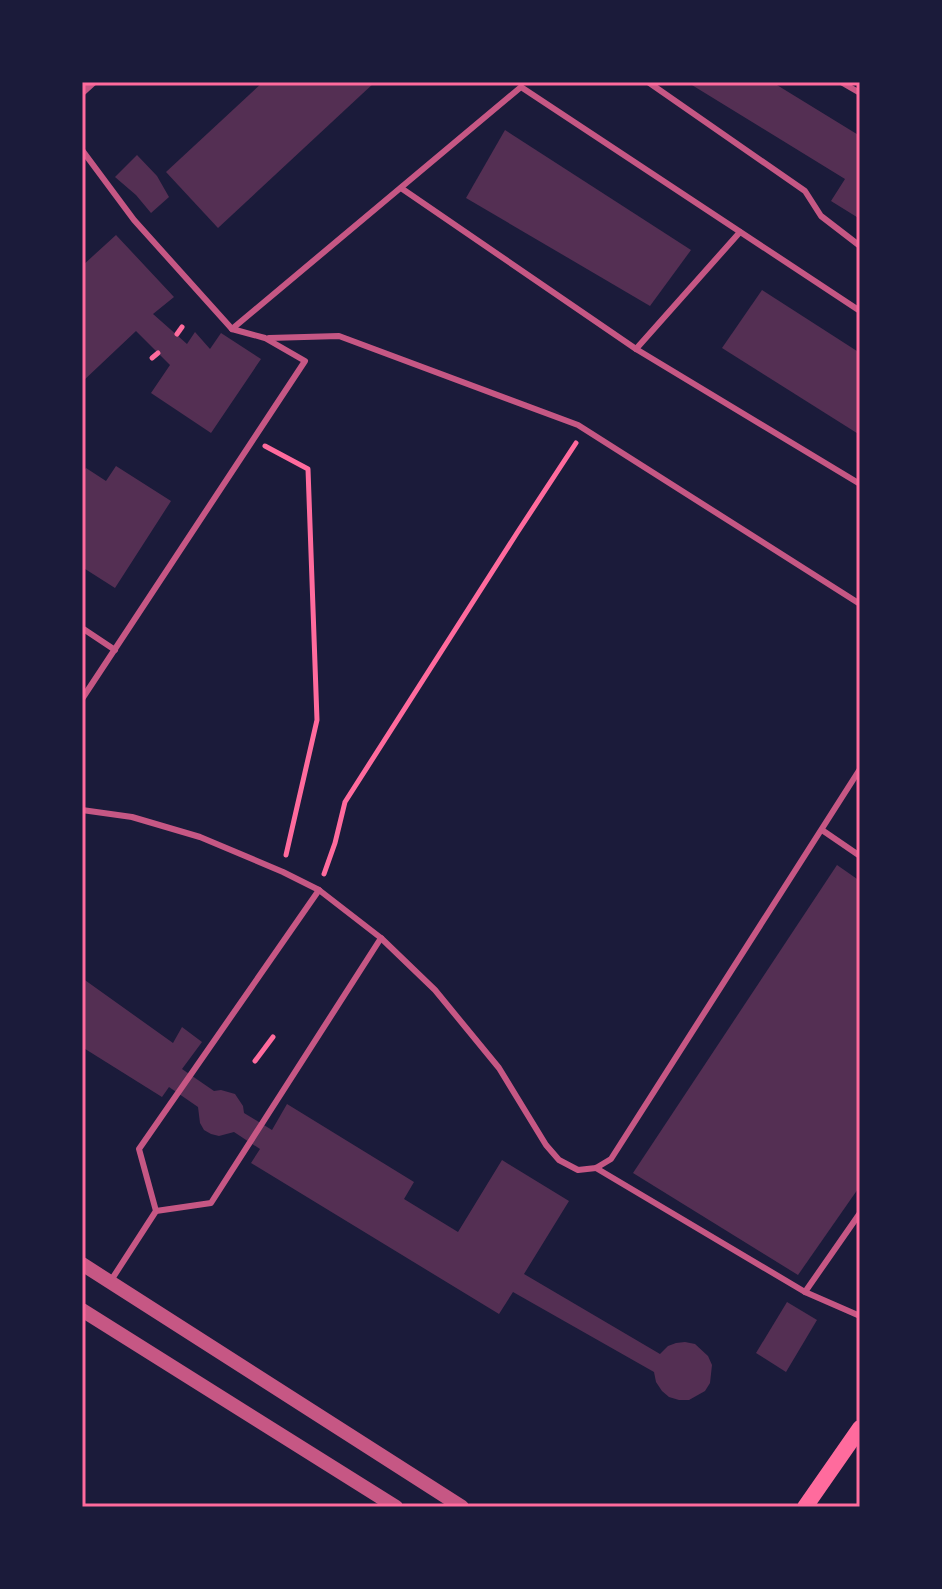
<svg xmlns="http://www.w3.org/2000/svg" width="942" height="1589" viewBox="0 0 942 1589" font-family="'Nunito Sans',sans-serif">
	<rect width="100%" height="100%" fill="#1b1b3a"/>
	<g fill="#542f53">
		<path d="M 263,82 L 375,82 L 218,228 L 166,172 Z"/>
		<path d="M 687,82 L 772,82 L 860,136 L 860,149 L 857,154 L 860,155 L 860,219 L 831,201 L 845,179 Z"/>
		<path d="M 505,130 L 691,250 L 650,306 L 466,198 Z"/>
		<path d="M 137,155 L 157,176 L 169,197 L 151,213 L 136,195 L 115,177 Z"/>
		<path d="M 116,235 L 174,297 L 153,314 L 187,344 L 195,332 L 210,349 L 221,333 L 261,359 L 211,433 L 151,393 L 170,365 L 136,331 L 82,382 L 82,266 Z"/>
		<path d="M 762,290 L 860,353 L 860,435 L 722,348 Z"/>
		<path d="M 116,466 L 171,501 L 115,588 L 82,567 L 82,473 L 86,468 L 106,481 Z"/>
		<path d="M 837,865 L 860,881 L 860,1186 L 798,1275 L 633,1173 Z"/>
		<path d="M 82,978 L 173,1043 L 182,1027 L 202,1042 L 182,1069 L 214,1091 L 221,1090 L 235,1094 L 243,1106 L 244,1113 L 272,1130 L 287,1104 L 414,1182 L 404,1199 L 458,1232 L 502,1160 L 569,1201 L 524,1274 L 660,1354 L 668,1346 L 676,1343 L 685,1342 L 695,1344 L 708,1356 L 712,1365 L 710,1383 L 705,1391 L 689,1400 L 679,1400 L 669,1397 L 662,1391 L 656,1382 L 654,1372 L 513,1292 L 499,1314 L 251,1163 L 260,1149 L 234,1132 L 219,1136 L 211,1134 L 204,1130 L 200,1123 L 198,1107 L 169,1087 L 162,1097 L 82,1047 Z"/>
		<path d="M 787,1302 L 817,1320 L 786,1372 L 756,1353 Z"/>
	</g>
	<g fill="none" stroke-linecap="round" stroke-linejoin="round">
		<g stroke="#ff6b9d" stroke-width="5">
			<path d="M 177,334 L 182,327"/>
			<path d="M 152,358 L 158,353"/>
			<path d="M 265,446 L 308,469 L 317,720 L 286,855"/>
			<path d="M 324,874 L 335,843 L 345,802 L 517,533 L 576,443"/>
			<path d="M 255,1061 L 273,1037"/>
		</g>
		<g stroke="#c65784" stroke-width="6">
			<path d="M 648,82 L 805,191 L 821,216 L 860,246"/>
			<path d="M 841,82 L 860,93"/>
			<path d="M 82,150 L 134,220 L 232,329 L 265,338 L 305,361 L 82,699"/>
			<path d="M 401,188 L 636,349 L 860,484"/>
			<path d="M 232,329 L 521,87 L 860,311"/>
			<path d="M 269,338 L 339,336 L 578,425 L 860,604"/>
			<path d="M 636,349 L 740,232"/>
			<path d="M 82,628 L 115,650"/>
			<path d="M 82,810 L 132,817 L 200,837 L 283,872 L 319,890 L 381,938 L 435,990 L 499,1068 L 546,1145 L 559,1160 L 578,1170 L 596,1168 L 611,1159 L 860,769"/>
			<path d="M 822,830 L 860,856"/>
			<path d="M 596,1168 L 805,1292 L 860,1213"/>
			<path d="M 156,1211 L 211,1203 L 381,938"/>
			<path d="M 110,1282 L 156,1211 L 139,1149 L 319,890"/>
			<path d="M 805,1292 L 860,1316"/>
		</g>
		<path stroke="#c65784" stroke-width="8" d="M 82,92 L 93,82"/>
		<g stroke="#c65784" stroke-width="14">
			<path d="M 82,1264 L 462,1507"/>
			<path d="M 82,1310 L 396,1507"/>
		</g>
		<path stroke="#ff6b9d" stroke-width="16" d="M 805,1507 L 860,1428"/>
	</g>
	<rect width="942" height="1589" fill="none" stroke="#1b1b3a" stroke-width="168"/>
	<rect x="84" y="84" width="774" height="1421" fill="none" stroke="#ff6b9d" stroke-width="3"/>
</svg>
